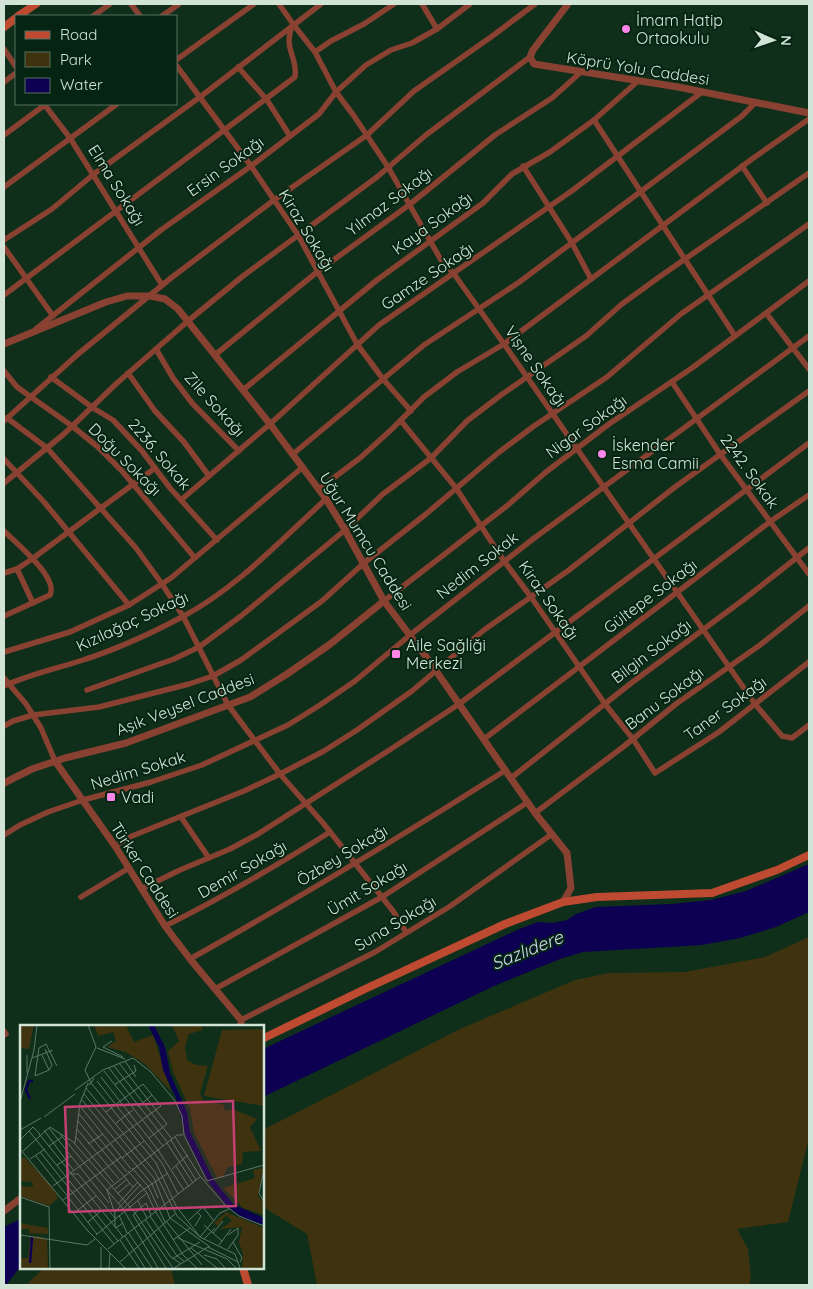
<svg xmlns="http://www.w3.org/2000/svg" width="813" height="1289" viewBox="0 0 813 1289" font-family="Quicksand,sans-serif">
	<rect width="100%" height="100%" fill="#0f2f1b"/>
	<g fill="#3e330e">
		<path d="M 809,937 L 809,1138 L 788,1222 L 737,1229 L 748,1249 L 751,1278 L 749,1285 L 317,1285 L 307,1234 L 263,1207 L 263,1130 L 460,1029 L 575,980 L 609,973 L 685,972 L 765,957 Z"/>
		<path d="M 44,1268 L 171,1268 L 175,1285 L 26,1285 Z"/>
	</g>
	<g fill="#0d0052">
		<path d="M 809,864 L 809,912 L 776,927 L 740,938 L 702,945 L 583,952 L 560,959 L 494,986 L 263,1097 L 263,1049 L 517,930 L 538,922 L 553,923 L 567,920 L 576,914 L 596,907 L 672,904 L 711,900 L 746,891 Z"/>
		<path d="M 21,1219 L 21,1266 L 6,1285 L 4,1285 L 4,1227 Z"/>
	</g>
	<g fill="none" stroke-linecap="round" stroke-linejoin="round">
		<g stroke="#894131" stroke-width="5.5">
			<path d="M 131,4 L 140,16"/>
			<path d="M 279,4 L 293,24 L 315,52 L 336,92 L 354,116 L 388,167 L 441,260 L 454,274 L 504,344 L 755,704 L 782,736 L 792,738 L 809,725"/>
			<path d="M 422,4 L 437,29 L 470,4"/>
			<path d="M 93,16 L 110,4"/>
			<path d="M 162,16 L 179,4"/>
			<path d="M 4,49 L 16,67"/>
			<path d="M 315,52 L 331,41 L 364,24 L 394,4"/>
			<path d="M 176,60 L 254,4"/>
			<path d="M 176,65 L 251,166 L 298,235 L 357,344 L 383,379 L 411,411"/>
			<path d="M 238,67 L 267,100 L 290,136"/>
			<path d="M 4,82 L 16,73"/>
			<path d="M 44,104 L 70,138 L 162,285"/>
			<path d="M 594,120 L 735,336"/>
			<path d="M 4,135 L 46,104"/>
			<path d="M 523,166 L 572,243 L 591,279"/>
			<path d="M 742,166 L 767,203"/>
			<path d="M 4,187 L 117,104"/>
			<path d="M 4,240 L 52,209 L 94,174 L 200,97 L 321,4"/>
			<path d="M 4,247 L 53,316"/>
			<path d="M 4,295 L 295,77 C 298,55 282,50 293,24"/>
			<path d="M 766,313 L 809,369"/>
			<path d="M 36,329 L 161,230 L 251,166 L 319,114 L 336,92 L 366,65 L 391,50 L 412,43 L 437,29"/>
			<path d="M 156,349 L 173,378 L 192,403 L 239,451"/>
			<path d="M 215,355 L 317,272 L 409,205 L 495,135 L 552,98 L 581,72"/>
			<path d="M 4,371 L 17,387 L 72,426 L 98,447 L 122,471 L 195,558"/>
			<path d="M 128,373 L 155,411 L 184,442 L 209,476"/>
			<path d="M 51,377 L 93,408 L 113,420 L 142,451 L 170,488 L 217,540"/>
			<path d="M 672,382 L 720,454 L 809,574"/>
			<path d="M 243,390 L 377,280 L 483,203 L 512,174 L 550,152 L 594,120 L 638,81"/>
			<path d="M 7,418 L 47,448 L 136,548 L 162,584 L 183,616 L 228,705 L 280,774 L 323,823 L 393,911 L 406,932"/>
			<path d="M 4,421 L 77,355 L 171,278 L 274,200 L 367,135 L 414,91 L 491,37 L 535,4"/>
			<path d="M 401,421 L 456,488 L 504,561 L 531,597 L 605,704 L 633,739 L 655,773 L 719,732 L 809,662"/>
			<path d="M 293,454 L 424,345 L 518,283 L 742,116 L 756,102"/>
			<path d="M 4,459 L 44,502 L 129,605"/>
			<path d="M 4,483 L 64,434 L 117,383 L 188,321 L 243,276 L 377,177 L 426,135 L 530,57"/>
			<path d="M 319,489 L 360,458 L 392,429 L 424,397 L 457,372 L 504,344 L 752,159 L 809,119"/>
			<path d="M 181,500 L 270,424 L 379,325 L 573,190 L 702,92"/>
			<path d="M 4,531 C 16,543 59,578 50,595 L 4,616"/>
			<path d="M 17,569 L 33,603"/>
			<path d="M 4,573 L 17,569 L 32,559 L 155,468"/>
			<path d="M 384,601 L 508,505 L 546,472 L 609,424 L 692,368 L 809,281"/>
			<path d="M 4,652 L 70,632 L 129,605 L 171,578 L 303,467"/>
			<path d="M 4,678 L 26,704 L 41,728 L 55,761"/>
			<path d="M 4,686 C 28,675 55,669 80,661 C 115,650 150,634 182,617 C 237,588 281,540 326,499"/>
			<path d="M 87,690 L 174,659 L 199,647 L 241,616 L 345,530 L 383,494 L 431,458 L 467,421 L 501,395 L 586,336 L 622,304 L 662,275 L 809,173"/>
			<path d="M 4,726 L 13,721 L 33,715 L 99,707 L 189,684 L 213,676 L 241,660 L 322,601 L 364,563 L 426,514 L 498,453 L 534,426 L 607,377 L 681,314 L 809,224"/>
			<path d="M 484,739 L 771,521 L 809,495"/>
			<path d="M 511,778 L 630,684 L 743,600 L 809,548"/>
			<path d="M 535,813 L 623,747 L 676,704 L 760,645 L 809,606"/>
			<path d="M 181,817 L 209,858"/>
			<path d="M 4,835 L 20,825 L 48,812 L 83,800 L 151,782 L 202,765 L 288,725 L 320,705 L 355,681 L 410,635 L 533,539 L 809,336"/>
			<path d="M 115,846 L 132,836 L 244,791 L 280,774 L 324,751 L 357,730 L 412,691 L 484,630 L 569,570 L 675,487 L 809,391"/>
			<path d="M 141,889 L 180,870 L 230,849 L 258,834 L 391,749 L 459,704 L 809,443"/>
			<path d="M 81,897 L 129,868"/>
			<path d="M 165,926 C 222,898 276,866 330,832"/>
			<path d="M 190,959 C 297,899 402,836 506,770"/>
			<path d="M 215,989 L 382,897 L 528,802"/>
			<path d="M 241,1020 L 375,952 L 449,907 L 552,834"/>
			<path d="M 4,1031 L 6,1034 L 4,1035"/>
		</g>
		<g stroke="#894131" stroke-width="7">
			<path d="M 568,4 L 533,50 L 530,57 L 534,64 L 678,87 L 809,113"/>
			<path d="M 4,344 L 106,302 L 127,296 L 150,296 L 165,299 L 178,309 L 270,424 L 326,499 L 345,530 L 384,601 L 427,658 L 535,813 L 567,853 L 571,888 L 563,902"/>
			<path d="M 55,761 L 115,846 L 165,926 L 190,959 L 241,1020 L 241,1026"/>
			<path d="M 4,783 L 32,769 L 65,758 L 126,743 L 250,697 L 287,674 L 329,645 L 384,601"/>
			<path d="M 4,1211 L 21,1198"/>
		</g>
		<g stroke="#be4a31" stroke-width="8">
			<path d="M 18,16 L 36,4"/>
			<path d="M 4,27 L 16,18"/>
			<path d="M 262,1039 L 365,989 L 505,924 L 563,902 L 597,897 L 712,893 L 777,870 L 809,855"/>
			<path d="M 243,1268 L 248,1285"/>
		</g>
	</g>
	<g fill="#fa87e7" stroke="#052512" stroke-width="2">
		<circle cx="626" cy="29" r="5"/>
		<circle cx="602" cy="454" r="5"/>
		<rect x="391" y="649" width="10" height="10" rx="2.5"/>
		<rect x="106" y="792" width="10" height="10" rx="2.5"/>
	</g>
	<g text-anchor="middle" dominant-baseline="central" stroke-width="4" stroke-linejoin="round" paint-order="stroke">
		<g font-size="16" fill="#d2e4d6" stroke="#052512" text-anchor="start">
			<text x="636" y="20">İmam Hatip<tspan x="636" dy="18">Ortaokulu</tspan></text>
			<text x="612" y="445">İskender<tspan x="612" dy="18">Esma Camii</tspan></text>
			<text x="406" y="645">Aile Sağliği<tspan x="406" dy="18">Merkezi</tspan></text>
			<text x="121" y="797">Vadi</text>
		</g>
		<g font-size="16" fill="#d2e4d6" stroke="#052512">
			<text transform="translate(638 68) rotate(9)">Köprü Yolu Caddesi</text>
			<text transform="translate(225 166) rotate(-36)">Ersin Sokağı</text>
			<text transform="translate(117 185) rotate(58)">Elma Sokağı</text>
			<text transform="translate(389 201) rotate(-37)">Yılmaz Sokağı</text>
			<text transform="translate(432 223) rotate(-36)">Kaya Sokağı</text>
			<text transform="translate(307 230) rotate(59)">Kiraz Sokağı</text>
			<text transform="translate(427 276) rotate(-34)">Gamze Sokağı</text>
			<text transform="translate(536 366) rotate(55)">Vişne Sokağı</text>
			<text transform="translate(215 404) rotate(48)">Zile Sokağı</text>
			<text transform="translate(586 426) rotate(-36)">Nigar Sokağı</text>
			<text transform="translate(160 454) rotate(50)">2236. Sokak</text>
			<text transform="translate(125 459) rotate(45)">Doğu Sokağı</text>
			<text transform="translate(750 471) rotate(54)">2242. Sokak</text>
			<text transform="translate(366 541) rotate(58)">Uğur Mumcu Caddesi</text>
			<text transform="translate(477 565) rotate(-38)">Nedim Sokak</text>
			<text transform="translate(650 596) rotate(-37)">Gültepe Sokağı</text>
			<text transform="translate(549 600) rotate(55)">Kiraz Sokağı</text>
			<text transform="translate(132 621) rotate(-25)">Kızılağaç Sokağı</text>
			<text transform="translate(651 651) rotate(-37)">Bilgin Sokağı</text>
			<text transform="translate(664 698) rotate(-37)">Banu Sokağı</text>
			<text transform="translate(185 704) rotate(-21)">Aşık Veysel Caddesi</text>
			<text transform="translate(725 708) rotate(-36)">Taner Sokağı</text>
			<text transform="translate(138 770) rotate(-17)">Nedim Sokak</text>
			<text transform="translate(342 855) rotate(-31)">Özbey Sokağı</text>
			<text transform="translate(242 869) rotate(-30)">Demir Sokağı</text>
			<text transform="translate(145 870) rotate(57)">Türker Caddesi</text>
			<text transform="translate(367 888) rotate(-31)">Ümit Sokağı</text>
			<text transform="translate(395 923) rotate(-31)">Suna Sokağı</text>
		</g>
		<g font-size="18" font-style="italic" fill="#d3daf6" stroke="#052512">
			<text transform="translate(527 950) rotate(-22)">Sazlıdere</text>
		</g>
	</g>
	<g transform="translate(20 1025)">
		<rect width="244" height="244" fill="#0f2f1b"/>
		<path d="M 0,0 L 14,0 L 9,24 L 0,23 ZM 74,0 L 106,0 L 114,17 L 133,10 L 151,66 L 125,39 L 106,27 L 87,22 L 96,16 L 93,7 L 78,11 ZM 152,0 L 181,0 L 183,5 L 169,9 L 165,22 L 167,35 L 176,40 L 188,41 L 180,68 L 183,75 L 204,80 L 205,86 L 212,84 L 237,94 L 230,102 L 241,126 L 223,127 L 222,139 L 208,142 L 202,153 L 197,153 L 174,108 L 170,84 L 153,47 L 148,26 L 159,16 ZM 244,4 L 244,81 L 184,71 L 202,5 ZM 4,132 L 32,161 L 38,173 L 29,181 L 0,171 L 0,161 L 13,162 L 12,157 L 0,156 L 0,135 ZM 243,143 L 238,171 L 244,178 L 244,190 L 223,183 L 203,163 L 235,153 L 233,145 ZM 206,187 L 244,203 L 244,243 L 222,243 L 223,229 L 219,217 L 222,202 L 200,204 L 212,196 L 206,190 L 198,201 L 194,198 ZM 0,198 L 28,203 L 28,209 L 9,208 L 9,204 L 0,204 ZM 18,211 L 27,214 L 28,243 L 0,243 L 0,233 L 8,233 L 10,212 Z" fill="#3e330e"/>
		<path d="M 128,0 L 134,0 L 145,22 L 150,48 L 167,87 L 170,107 L 193,154 L 213,179 L 244,193 L 244,200 L 223,193 L 208,182 L 189,158 L 166,113 L 156,73 L 143,45 L 139,22 Z" fill="#0d0052"/>
		<path fill="none" stroke="#0d0052" stroke-width="2.5" d="M 10,74 L 6,65 L 9,56 L 13,56M 10,238 L 12,212"/>
		<path fill="none" stroke="#5d7766" stroke-width="1" d="M 68,0 L 76,22 L 65,45 L 71,58 L 74,53M 92,16 L 83,22 L 103,32M 77,23 L 105,34M 25,24 L 32,40 L 29,45M 7,30 L 7,48M 22,30 L 29,45 L 15,51 L 19,23 L 26,19 L 37,41M 12,33 L 33,25M 105,36 L 116,52M 99,38 L 147,99 L 129,113M 94,41 L 152,114M 89,43 L 148,118M 84,46 L 143,121M 81,52 L 138,125 L 164,165M 77,56 L 142,138 L 158,169M 68,59 L 72,59 L 136,138 L 156,181 L 180,212 L 200,188 L 209,184M 94,60 L 116,46 L 114,40M 66,63 L 135,147 L 157,191 L 180,212 L 215,229 L 220,243M 55,65 L 83,45 L 113,33 L 131,47 L 155,76 L 162,91 L 164,110 L 187,156 L 244,140M 64,69 L 134,153 L 150,193 L 190,222M 62,75 L 132,159 L 138,173M 0,77 L 14,25 L 17,0M 60,81 L 111,144M 118,82 L 132,70M 59,89 L 107,147M 24,92 L 55,69M 58,96 L 113,162M 96,98 L 113,85M 29,103 L 51,131 L 37,140M 57,104 L 99,154M 0,105 L 21,93M 24,105 L 54,146M 9,106 L 98,216M 19,109 L 96,203 L 103,198M 40,109 L 103,184 L 138,243M 56,112 L 94,158M 155,112 L 180,151 L 206,181 L 219,191 L 244,201M 0,115 L 13,102 L 20,109M 151,115 L 176,155M 54,118 L 115,188 L 153,243M 147,118 L 173,158M 68,119 L 83,109M 29,121 L 42,112M 0,124 L 68,206 L 105,243M 3,126 L 30,102 L 55,118 L 60,78 L 68,58M 20,127 L 94,219M 16,131 L 77,209M 51,131 L 89,178M 102,133 L 124,116M 10,134 L 25,124M 156,141 L 169,162M 112,143 L 128,161 L 145,197M 152,144 L 168,130M 244,144 L 239,168 L 244,177M 108,146 L 127,168 L 135,186 L 163,230 L 177,243M 51,149 L 58,149 L 95,193M 33,161 L 141,81 L 123,59 L 86,87M 94,165 L 107,154M 97,169 L 110,158M 0,172 L 29,182M 43,175 L 101,132M 118,176 L 127,193M 98,179 L 118,157M 29,182 L 30,243M 103,184 L 120,167 L 148,148M 95,187 L 121,159M 54,188 L 76,171M 99,190 L 107,208M 131,190 L 126,178 L 113,190 L 146,243M 130,191 L 157,231 L 165,237M 125,194 L 150,231 L 161,239M 169,195 L 183,182 L 194,196M 146,196 L 182,240M 68,197 L 81,186M 184,200 L 202,216M 175,201 L 181,191 L 177,187M 108,207 L 132,243M 193,208 L 203,196M 0,210 L 67,220 L 75,214M 76,210 L 127,168M 105,211 L 125,243M 103,212 L 180,152M 158,213 L 207,234 L 216,243M 184,214 L 195,203M 100,215 L 119,243M 153,215 L 170,203M 213,217 L 222,233 L 220,237M 199,220 L 211,204M 171,223 L 197,243M 88,224 L 103,212 L 95,201 L 95,189 L 87,165 L 157,110 L 163,110M 208,224 L 218,210 L 218,203 L 208,210M 184,230 L 197,234 L 205,243M 152,234 L 180,217M 100,237 L 155,189M 81,243 L 81,222M 89,243 L 90,228M 154,243 L 188,222 L 218,237"/>
		<path fill="#c54174" fill-opacity="0.15" stroke="#c54174" stroke-width="2.5" d="M 213,76 L 216,181 L 49,187 L 45,82 Z"/>
		<rect width="244" height="244" fill="none" stroke="#d2e4d6" stroke-width="2.5"/>
	</g>
	<rect width="813" height="1289" fill="none" stroke="#d2e4d6" stroke-width="10"/>
	<rect x="15" y="15" width="162" height="90" fill="#052512" stroke="#577160"/>
	<rect x="25" y="31" width="25" height="8" fill="#be4a31" stroke="#577160"/>
	<text x="60" y="40" font-size="15" fill="#d2e4d6">Road</text>
	<rect x="25" y="52" width="25" height="15" fill="#3e330e" stroke="#577160"/>
	<text x="60" y="65" font-size="15" fill="#d2e4d6">Park</text>
	<rect x="25" y="78" width="25" height="15" fill="#0d0052" stroke="#577160"/>
	<text x="60" y="90" font-size="15" fill="#d2e4d6">Water</text>
	<g transform="translate(773 40) rotate(92)" stroke="#052512" stroke-width="4" paint-order="stroke">
	<path d="M0-4L9 19L0 12L-9 19Z" fill="#d2e4d6"/>
	<text y="-8" font-size="14" font-weight="bold" text-anchor="middle" fill="#d2e4d6">N</text>
	</g>
</svg>
